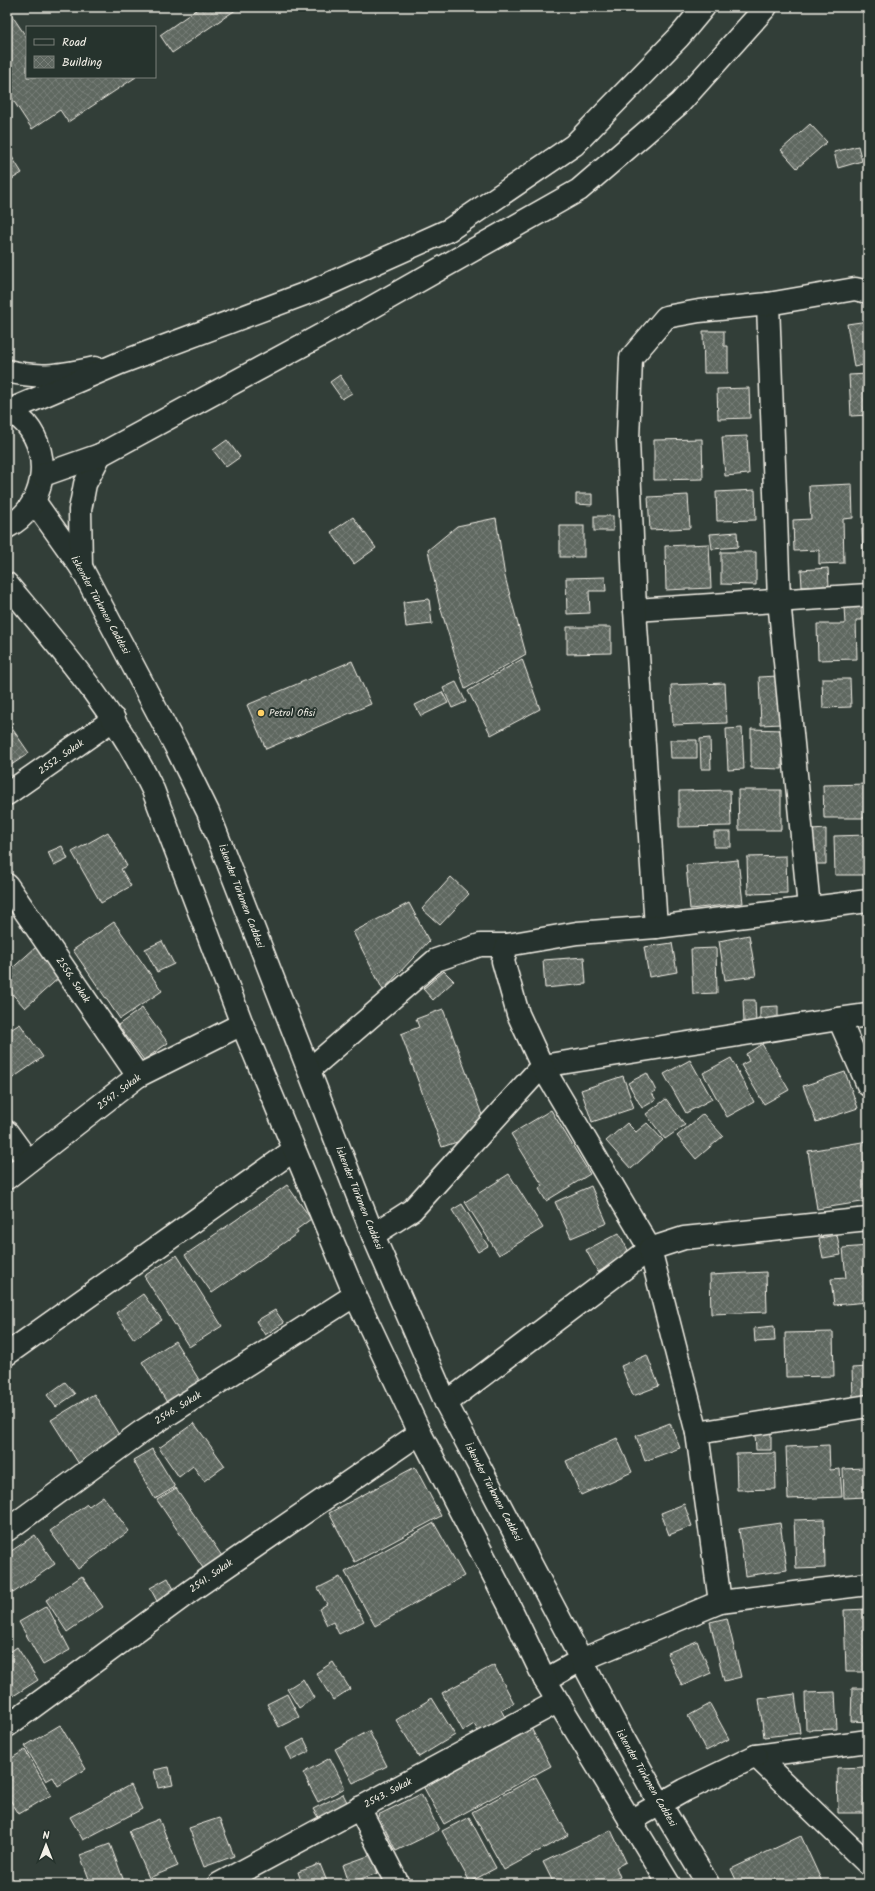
<svg xmlns="http://www.w3.org/2000/svg" width="875" height="1891" viewBox="0 0 875 1891" font-family="Kalam,sans-serif">
	<defs>
		<pattern id="building-cross-hatch" width="8" height="8" patternUnits="userSpaceOnUse"><rect width="8" height="8" fill="#5f6861"/><path d="M0 0l8 8M0 8l8-8" fill="none" stroke="#777e78"/></pattern>
	</defs>
	<rect width="100%" height="100%" fill="#323e38"/>
	<filter id="ink" filterUnits="userSpaceOnUse"><feTurbulence type="fractalNoise" baseFrequency=".025" numOctaves="2"/><feDisplacementMap in="SourceGraphic" scale="8" xChannelSelector="R" yChannelSelector="G"/><feConvolveMatrix kernelMatrix="1 2 1 2 8 2 1 2 1" color-interpolation-filters="sRGB"/></filter>
	<g filter="url(#ink)">
		<g fill="url(#building-cross-hatch)" stroke="#f4f1e8">
			<path d="M 200,7 L 240,7 L 172,53 L 160,35 Z"/>
			<path d="M 7,8 L 27,38 L 27,77 L 136,77 L 68,122 L 60,110 L 32,129 L 7,91 Z"/>
			<path d="M 810,124 L 827,142 L 797,168 L 781,150 Z"/>
			<path d="M 858,146 L 862,161 L 838,168 L 834,152 Z"/>
			<path d="M 12,157 L 22,173 L 7,182 L 7,161 Z"/>
			<path d="M 868,321 L 868,364 L 854,367 L 847,324 Z"/>
			<path d="M 703,331 L 724,331 L 724,346 L 728,346 L 728,373 L 704,373 Z"/>
			<path d="M 868,374 L 868,415 L 851,416 L 849,375 Z"/>
			<path d="M 340,375 L 352,393 L 342,399 L 330,382 Z"/>
			<path d="M 749,388 L 750,418 L 718,419 L 717,389 Z"/>
			<path d="M 747,436 L 749,474 L 725,476 L 722,437 Z"/>
			<path d="M 702,439 L 703,479 L 654,480 L 654,440 Z"/>
			<path d="M 227,440 L 240,457 L 226,467 L 213,450 Z"/>
			<path d="M 867,475 L 868,475 L 868,514 Z"/>
			<path d="M 852,484 L 853,518 L 843,519 L 844,563 L 819,564 L 819,550 L 794,551 L 793,520 L 811,519 L 809,486 Z"/>
			<path d="M 755,490 L 756,520 L 717,521 L 716,492 Z"/>
			<path d="M 576,494 L 592,494 L 592,505 L 576,504 Z"/>
			<path d="M 688,495 L 690,528 L 650,530 L 648,497 Z"/>
			<rect x="594" y="516" width="19" height="15"/>
			<path d="M 353,517 L 376,548 L 354,564 L 331,532 Z"/>
			<path d="M 496,518 L 505,577 L 526,654 L 465,689 L 439,603 L 428,550 L 457,526 Z"/>
			<rect x="560" y="526" width="24" height="31"/>
			<path d="M 868,528 L 868,583 L 864,583 L 862,529 Z"/>
			<path d="M 737,532 L 738,547 L 712,549 L 710,534 Z"/>
			<path d="M 709,544 L 711,588 L 666,590 L 665,546 Z"/>
			<path d="M 721,552 L 756,552 L 756,585 L 721,584 Z"/>
			<path d="M 828,568 L 829,586 L 802,587 L 801,570 Z"/>
			<path d="M 605,577 L 606,591 L 589,591 L 590,613 L 567,614 L 566,578 Z"/>
			<path d="M 429,599 L 432,624 L 406,627 L 403,602 Z"/>
			<path d="M 861,606 L 862,620 L 856,620 L 857,659 L 818,660 L 817,624 L 845,624 L 844,607 Z"/>
			<path d="M 567,627 L 611,627 L 611,653 L 567,654 Z"/>
			<path d="M 522,659 L 540,709 L 491,735 L 468,691 Z"/>
			<path d="M 352,661 L 371,704 L 266,749 L 247,705 Z"/>
			<path d="M 778,676 L 781,724 L 761,725 L 759,677 Z"/>
			<path d="M 822,679 L 850,679 L 851,707 L 823,708 Z"/>
			<path d="M 456,682 L 466,702 L 452,708 L 443,688 Z"/>
			<path d="M 725,683 L 727,723 L 673,725 L 671,685 Z"/>
			<path d="M 442,692 L 448,703 L 421,716 L 415,705 Z"/>
			<path d="M 7,721 L 29,753 L 7,768 Z"/>
			<path d="M 742,728 L 744,769 L 728,770 L 726,729 Z"/>
			<path d="M 751,729 L 783,730 L 782,769 L 751,768 Z"/>
			<path d="M 710,738 L 711,769 L 701,769 L 700,739 Z"/>
			<path d="M 670,740 L 697,740 L 697,758 L 671,758 Z"/>
			<path d="M 868,784 L 868,818 L 824,818 L 823,785 Z"/>
			<path d="M 730,790 L 731,826 L 679,827 L 679,791 Z"/>
			<path d="M 738,790 L 781,790 L 781,830 L 739,830 Z"/>
			<path d="M 826,829 L 826,864 L 813,864 L 812,830 Z"/>
			<path d="M 108,832 L 127,866 L 121,869 L 131,886 L 101,903 L 72,852 Z"/>
			<rect x="714" y="832" width="17" height="15"/>
			<path d="M 868,835 L 868,875 L 835,875 L 834,836 Z"/>
			<path d="M 62,846 L 68,859 L 54,866 L 48,852 Z"/>
			<path d="M 786,856 L 787,893 L 748,894 L 747,857 Z"/>
			<path d="M 738,860 L 743,903 L 690,909 L 686,865 Z"/>
			<path d="M 451,877 L 469,894 L 440,925 L 422,909 Z"/>
			<path d="M 409,903 L 429,941 L 383,990 L 353,932 Z"/>
			<path d="M 114,922 L 162,991 L 120,1019 L 73,950 Z"/>
			<path d="M 749,935 L 756,976 L 725,980 L 719,941 Z"/>
			<path d="M 162,941 L 174,964 L 157,972 L 145,949 Z"/>
			<path d="M 672,943 L 677,972 L 649,977 L 644,947 Z"/>
			<path d="M 36,947 L 61,976 L 25,1008 L 7,988 L 7,973 Z"/>
			<path d="M 716,948 L 717,993 L 693,994 L 691,949 Z"/>
			<path d="M 584,957 L 586,984 L 545,988 L 543,960 Z"/>
			<path d="M 444,971 L 454,981 L 433,1000 L 423,989 Z"/>
			<path d="M 743,1000 L 755,1000 L 756,1023 L 744,1023 Z"/>
			<path d="M 778,1006 L 778,1023 L 760,1024 L 760,1007 Z"/>
			<path d="M 142,1008 L 168,1043 L 144,1060 L 118,1025 Z"/>
			<path d="M 443,1009 L 482,1115 L 466,1139 L 442,1147 L 401,1034 L 419,1027 L 416,1019 Z"/>
			<path d="M 20,1024 L 43,1057 L 7,1082 L 7,1032 Z"/>
			<path d="M 762,1044 L 789,1090 L 764,1104 L 741,1065 L 749,1061 L 746,1054 Z"/>
			<path d="M 731,1058 L 754,1102 L 727,1117 L 703,1073 Z"/>
			<path d="M 690,1060 L 712,1099 L 686,1113 L 664,1074 Z"/>
			<path d="M 845,1072 L 858,1108 L 816,1122 L 803,1086 Z"/>
			<path d="M 647,1073 L 656,1091 L 652,1093 L 656,1100 L 642,1108 L 628,1083 Z"/>
			<path d="M 623,1076 L 634,1108 L 592,1122 L 581,1090 Z"/>
			<path d="M 666,1099 L 685,1125 L 665,1139 L 646,1114 Z"/>
			<path d="M 551,1110 L 590,1174 L 546,1201 L 539,1189 L 543,1186 L 511,1134 Z"/>
			<path d="M 703,1114 L 723,1136 L 696,1159 L 677,1136 Z"/>
			<path d="M 627,1123 L 636,1132 L 647,1123 L 663,1140 L 631,1169 L 606,1141 Z"/>
			<path d="M 868,1141 L 868,1201 L 817,1209 L 808,1151 Z"/>
			<path d="M 509,1174 L 543,1228 L 499,1255 L 465,1202 Z"/>
			<path d="M 287,1185 L 311,1219 L 296,1230 L 298,1233 L 212,1293 L 185,1255 Z"/>
			<path d="M 591,1186 L 607,1223 L 571,1238 L 555,1202 Z"/>
			<path d="M 462,1204 L 488,1246 L 478,1252 L 452,1210 Z"/>
			<path d="M 619,1233 L 631,1256 L 598,1272 L 586,1250 Z"/>
			<path d="M 837,1235 L 841,1255 L 823,1258 L 819,1238 Z"/>
			<path d="M 868,1246 L 868,1302 L 834,1305 L 831,1279 L 846,1278 L 843,1248 Z"/>
			<path d="M 177,1255 L 222,1326 L 189,1347 L 144,1276 Z"/>
			<path d="M 766,1272 L 767,1312 L 711,1314 L 710,1275 Z"/>
			<path d="M 143,1294 L 162,1320 L 134,1339 L 116,1313 Z"/>
			<path d="M 275,1310 L 284,1323 L 265,1335 L 256,1321 Z"/>
			<path d="M 774,1326 L 775,1341 L 755,1342 L 754,1328 Z"/>
			<path d="M 833,1332 L 834,1376 L 786,1377 L 785,1333 Z"/>
			<path d="M 175,1341 L 201,1383 L 168,1404 L 142,1362 Z"/>
			<path d="M 647,1355 L 659,1386 L 633,1396 L 621,1366 Z"/>
			<path d="M 868,1367 L 868,1399 L 853,1399 L 852,1368 Z"/>
			<path d="M 65,1382 L 75,1394 L 56,1407 L 47,1395 Z"/>
			<path d="M 94,1394 L 121,1438 L 79,1464 L 51,1420 Z"/>
			<path d="M 194,1423 L 225,1466 L 204,1481 L 193,1466 L 179,1477 L 159,1448 Z"/>
			<path d="M 670,1423 L 680,1448 L 645,1461 L 636,1436 Z"/>
			<path d="M 755,1433 L 771,1433 L 771,1450 L 756,1450 Z"/>
			<path d="M 617,1438 L 632,1472 L 581,1495 L 566,1461 Z"/>
			<path d="M 829,1445 L 830,1470 L 840,1469 L 842,1497 L 788,1499 L 786,1447 Z"/>
			<path d="M 152,1449 L 175,1487 L 155,1499 L 133,1460 Z"/>
			<path d="M 775,1453 L 776,1489 L 737,1490 L 736,1454 Z"/>
			<path d="M 415,1467 L 441,1516 L 355,1562 L 329,1513 Z"/>
			<path d="M 864,1468 L 866,1497 L 844,1498 L 843,1469 Z"/>
			<path d="M 176,1488 L 224,1559 L 205,1571 L 157,1500 Z"/>
			<path d="M 103,1496 L 129,1531 L 78,1569 L 50,1531 L 87,1504 L 89,1506 Z"/>
			<path d="M 684,1504 L 692,1526 L 669,1535 L 661,1513 Z"/>
			<path d="M 824,1519 L 825,1568 L 796,1569 L 794,1520 Z"/>
			<path d="M 434,1523 L 464,1576 L 375,1626 L 345,1572 Z"/>
			<path d="M 780,1523 L 787,1570 L 745,1576 L 739,1529 Z"/>
			<path d="M 35,1535 L 55,1564 L 13,1593 L 7,1584 L 7,1554 Z"/>
			<path d="M 82,1576 L 103,1607 L 67,1632 L 46,1600 Z"/>
			<path d="M 340,1577 L 364,1621 L 339,1634 L 333,1622 L 327,1625 L 319,1609 L 327,1604 L 318,1588 Z"/>
			<path d="M 168,1578 L 176,1593 L 158,1603 L 150,1588 Z"/>
			<path d="M 47,1606 L 70,1650 L 43,1665 L 19,1622 Z"/>
			<path d="M 868,1609 L 868,1672 L 846,1672 L 844,1610 Z"/>
			<path d="M 727,1618 L 741,1677 L 724,1681 L 710,1622 Z"/>
			<path d="M 697,1641 L 711,1673 L 682,1686 L 667,1653 Z"/>
			<path d="M 17,1647 L 38,1680 L 7,1700 L 7,1654 Z"/>
			<path d="M 333,1662 L 350,1689 L 333,1700 L 316,1673 Z"/>
			<path d="M 494,1665 L 514,1703 L 501,1710 L 506,1719 L 479,1733 L 474,1724 L 463,1731 L 442,1693 Z"/>
			<path d="M 303,1679 L 314,1698 L 299,1708 L 287,1689 Z"/>
			<path d="M 852,1688 L 868,1688 L 868,1722 L 851,1721 Z"/>
			<path d="M 835,1692 L 837,1729 L 806,1730 L 805,1693 Z"/>
			<path d="M 287,1694 L 299,1717 L 279,1727 L 267,1704 Z"/>
			<path d="M 795,1694 L 800,1733 L 764,1737 L 759,1699 Z"/>
			<path d="M 432,1698 L 455,1735 L 419,1757 L 396,1720 Z"/>
			<path d="M 710,1704 L 729,1739 L 706,1751 L 688,1716 Z"/>
			<path d="M 60,1725 L 86,1769 L 58,1786 L 53,1777 L 46,1781 L 25,1746 Z"/>
			<path d="M 531,1728 L 551,1766 L 444,1824 L 423,1786 Z"/>
			<path d="M 369,1731 L 387,1766 L 353,1783 L 335,1749 Z"/>
			<path d="M 304,1739 L 310,1751 L 292,1760 L 286,1748 Z"/>
			<path d="M 25,1750 L 51,1795 L 19,1814 L 7,1795 L 7,1761 Z"/>
			<path d="M 330,1758 L 345,1788 L 318,1802 L 303,1773 Z"/>
			<path d="M 169,1767 L 173,1785 L 158,1788 L 154,1770 Z"/>
			<path d="M 868,1767 L 868,1813 L 838,1813 L 837,1768 Z"/>
			<path d="M 536,1777 L 568,1835 L 504,1870 L 472,1812 Z"/>
			<path d="M 130,1785 L 142,1809 L 83,1840 L 70,1817 Z"/>
			<path d="M 343,1794 L 348,1804 L 319,1819 L 313,1809 Z"/>
			<path d="M 421,1794 L 439,1830 L 396,1851 L 378,1815 Z"/>
			<path d="M 469,1817 L 496,1868 L 470,1882 L 442,1831 Z"/>
			<path d="M 219,1818 L 234,1856 L 204,1867 L 189,1828 Z"/>
			<path d="M 159,1819 L 178,1866 L 149,1878 L 129,1831 Z"/>
			<path d="M 611,1830 L 626,1862 L 616,1867 L 620,1877 L 606,1884 L 554,1884 L 543,1862 Z"/>
			<path d="M 801,1836 L 823,1884 L 738,1884 L 731,1869 Z"/>
			<path d="M 110,1844 L 125,1884 L 91,1884 L 80,1855 Z"/>
			<path d="M 371,1855 L 378,1873 L 349,1883 L 343,1865 Z"/>
			<path d="M 320,1864 L 328,1884 L 302,1884 L 298,1872 Z"/>
			<path d="M 155,1879 L 156,1884 L 137,1884 Z"/>
		</g>
		<g fill="none" stroke-linecap="round" stroke-linejoin="round">
			<defs>
				<g id="minor">
					<path d="M 768,304 L 779,600 L 809,908"/>
					<path d="M 635,610 L 868,595"/>
					<path d="M 7,794 L 114,719"/>
					<path d="M 7,885 L 138,1076"/>
					<path d="M 656,927 L 635,610 L 628,440 L 631,358 L 666,317 L 699,311 L 768,304 L 855,289 L 868,292"/>
					<path d="M 868,1015 L 839,1019 L 868,1085"/>
					<path d="M 309,1070 L 436,960 L 480,945 L 507,945"/>
					<path d="M 7,1132 L 28,1161"/>
					<path d="M 7,1178 L 138,1076 L 242,1024"/>
					<path d="M 373,1235 L 412,1210 L 542,1066 L 839,1019"/>
					<path d="M 7,1354 L 294,1150"/>
					<path d="M 446,1403 L 650,1249 L 542,1066 L 518,1014 L 503,961 L 507,945 L 577,933 L 656,927 L 868,901"/>
					<path d="M 697,1433 L 868,1406"/>
					<path d="M 7,1530 L 141,1432 L 355,1295"/>
					<path d="M 720,1602 L 868,1584"/>
					<path d="M 545,1680 L 581,1660 L 720,1602 L 697,1433 L 650,1249 L 684,1238 L 868,1219"/>
					<path d="M 7,1726 L 192,1590 L 420,1433"/>
					<path d="M 868,1741 L 756,1756 L 868,1864"/>
					<path d="M 359,1808 L 398,1884"/>
					<path d="M 630,1821 L 685,1790 L 756,1756"/>
					<path d="M 219,1884 L 557,1702"/>
				</g>
				<g id="major">
					<path d="M 7,371 C 41,379 62,375 95,368"/>
					<path d="M 34,501 L 81,567 L 177,749 L 208,812 L 373,1235 L 446,1403 L 612,1718 L 660,1804 L 708,1884"/>
					<path d="M 81,567 L 80,510 L 85,484 L 100,455"/>
					<path d="M 7,584 C 61,649 117,713 153,790 L 242,1024 L 355,1295 L 420,1433 L 509,1605 L 545,1680 L 669,1884"/>
				</g>
				<g id="highway">
					<path d="M 7,409 C 14,412 21,419 26,424 C 53,456 45,508 7,527"/>
					<path d="M 10,410 L 120,363 L 315,290 L 449,230 L 574,145 L 679,37 L 704,7"/>
					<path d="M 43,475 L 100,455 L 362,313 L 579,190 L 680,103 L 766,7"/>
				</g>
			</defs>
			<use href="#minor" stroke="#f4f1e8" stroke-width="25"/>
			<use href="#major" stroke="#f4f1e8" stroke-width="25"/>
			<use href="#highway" stroke="#f4f1e8" stroke-width="25"/>
			<use href="#minor" stroke="#26332d" stroke-width="22"/>
			<use href="#major" stroke="#26332d" stroke-width="22"/>
			<use href="#highway" stroke="#26332d" stroke-width="22"/>
		</g>
	</g>
	<circle fill="#ffd166" stroke="#26332d" stroke-width="1.5" cx="261" cy="713" r="4"/>
	<g text-anchor="middle" dominant-baseline="central" stroke-width="4" stroke-linejoin="round" paint-order="stroke">
		<g font-size="10" fill="#f4f1e8" stroke="#26332d">
			<text transform="translate(100 605) rotate(61)">İskender Türkmen Caddesi</text>
			<text transform="translate(61 757) rotate(-35)">2552. Sokak</text>
			<text transform="translate(241 896) rotate(69)">İskender Türkmen Caddesi</text>
			<text transform="translate(73 980) rotate(56)">2556. Sokak</text>
			<text transform="translate(119 1092) rotate(-37)">2547. Sokak</text>
			<text transform="translate(359 1198) rotate(68)">İskender Türkmen Caddesi</text>
			<text transform="translate(178 1408) rotate(-32)">2546. Sokak</text>
			<text transform="translate(493 1492) rotate(62)">İskender Türkmen Caddesi</text>
			<text transform="translate(211 1576) rotate(-35)">2541. Sokak</text>
			<text transform="translate(646 1778) rotate(60)">İskender Türkmen Caddesi</text>
			<text transform="translate(388 1793) rotate(-28)">2543. Sokak</text>
		</g>
		<g font-size="10" fill="#f4f1e8" stroke="#26332d" text-anchor="start">
			<text x="269" y="713">Petrol Ofisi</text>
		</g>
	</g>
	<rect width="875" height="1891" fill="none" stroke="#26332d" stroke-width="24"/>
	<rect x="12" y="12" width="851" height="1867" fill="none" stroke="#f4f1e8" stroke-width="1.5" filter="url(#ink)"/>
	<rect x="26" y="26" width="130" height="52" fill="#26332d" stroke="#787f78"/>
	<rect x="34" y="39" width="20" height="6" fill="#26332d" stroke="#787f78"/>
	<text x="62" y="46" font-size="12" fill="#f4f1e8">Road</text>
	<rect x="34" y="56" width="20" height="12" fill="url(#building-cross-hatch)" stroke="#787f78"/>
	<text x="62" y="66" font-size="12" fill="#f4f1e8">Building</text>
	<g transform="translate(46 1845)" stroke="#26332d" stroke-width="3" paint-order="stroke">
	<path d="M0-3L7 15L0 10L-7 15Z" fill="#f4f1e8"/>
	<text y="-6" font-size="11" font-weight="bold" text-anchor="middle" fill="#f4f1e8">N</text>
	</g>
</svg>
